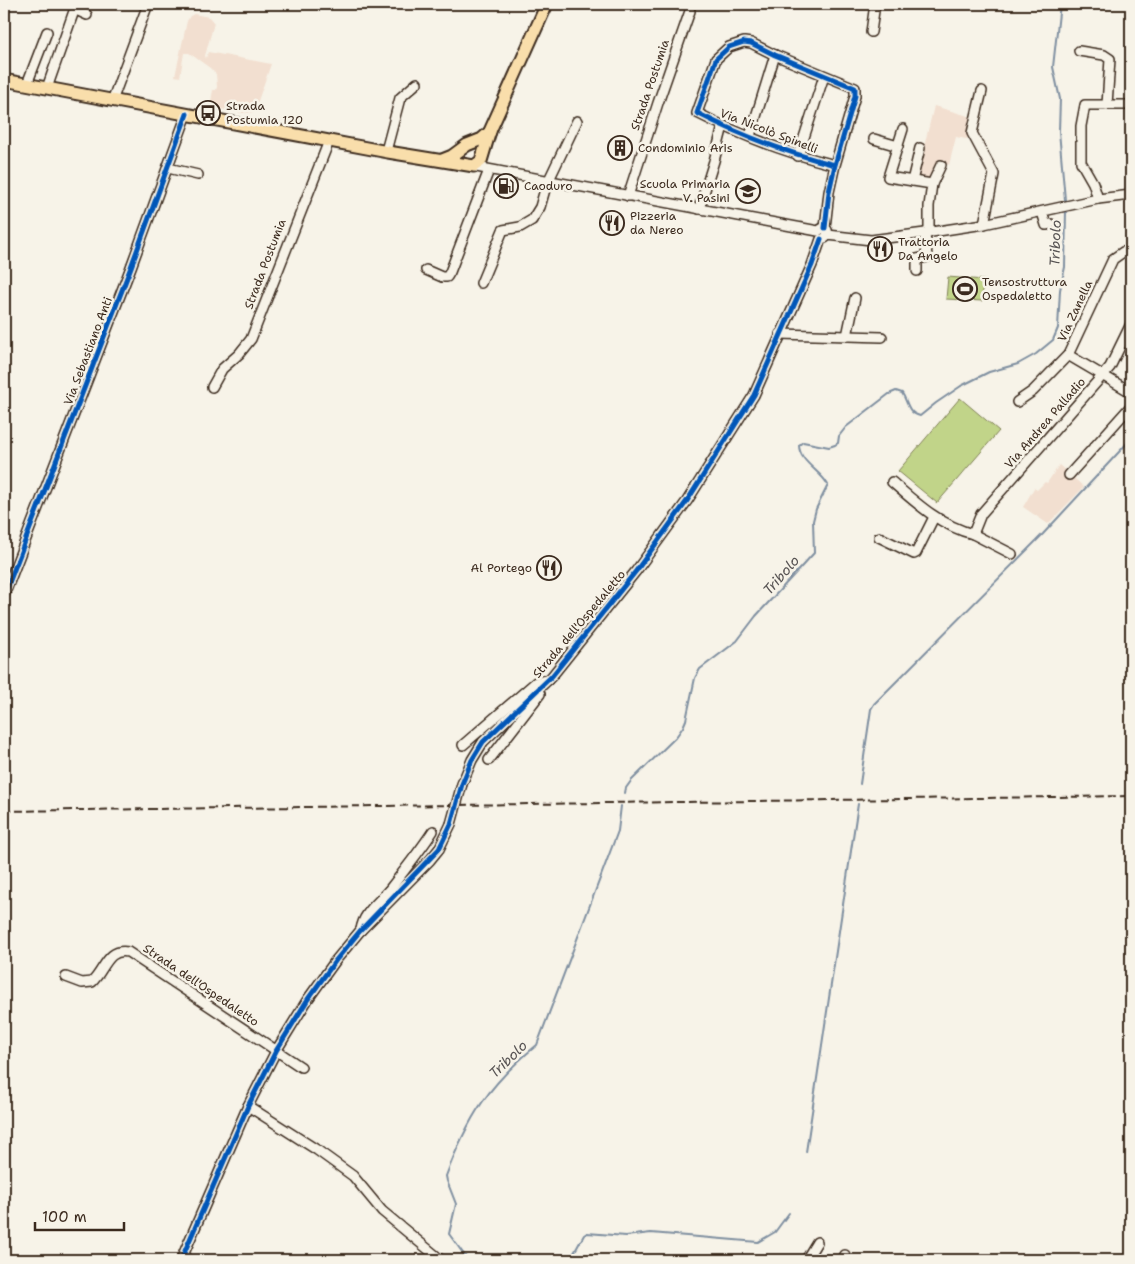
<svg xmlns="http://www.w3.org/2000/svg" width="1135" height="1264" viewBox="0 0 1135 1264" font-family="'Shantell Sans',sans-serif">
	<rect width="100%" height="100%" fill="#f7f3e8"/>
	<filter id="ink" filterUnits="userSpaceOnUse"><feTurbulence type="fractalNoise" baseFrequency=".02" numOctaves="2"/><feDisplacementMap in="SourceGraphic" scale="10" xChannelSelector="R" yChannelSelector="G"/><feConvolveMatrix kernelMatrix="1 2 1 2 8 2 1 2 1" color-interpolation-filters="sRGB"/></filter>
	<g filter="url(#ink)">
		<g fill="#f2dfd0">
			<path d="M 194,14 L 209,17 L 214,23 L 205,56 L 206,58 L 208,52 L 271,64 L 254,112 L 243,113 L 210,107 L 213,90 L 216,90 L 217,87 L 216,74 L 210,68 L 189,53 L 184,53 L 180,77 L 175,76 L 187,21 L 190,16 Z"/>
			<path d="M 934,106 L 972,117 L 968,132 L 969,137 L 966,139 L 956,137 L 949,165 L 938,161 L 932,179 L 917,175 Z"/>
			<path d="M 1059,465 L 1084,487 L 1048,524 L 1023,507 L 1034,488 L 1037,490 L 1045,482 L 1047,483 Z"/>
		</g>
		<g fill="#c1d489" stroke="#7e7f54">
			<path d="M 948,277 L 984,280 L 982,301 L 946,299 Z"/>
			<path d="M 960,398 L 999,431 L 937,503 L 898,471 Z"/>
		</g>
		<g fill="none" stroke-linecap="round" stroke-linejoin="round">
			<g stroke="#7f8fa0" stroke-width="2">
				<path d="M 1060,4 L 1053,67 L 1060,99 L 1059,131 L 1065,200"/>
				<path d="M 860,784 L 871,709 L 874,704 L 1043,534 L 1131,439"/>
				<path d="M 625,793 L 626,788 L 631,781 L 676,737 L 683,727 L 686,720 L 695,678 L 700,669 L 737,641 L 756,616 L 814,553 L 813,521 L 816,509 L 828,485 C 821,471 799,462 799,445 L 803,442 L 829,447 L 835,445 L 838,443 L 839,436 L 846,427 L 889,394 L 896,391 L 902,393 C 908,402 907,413 920,416 L 936,403 L 961,386 L 989,372 L 1018,364 L 1036,354 L 1053,340 L 1058,328 L 1060,290 L 1065,267 L 1066,210"/>
				<path d="M 806,1152 L 858,804"/>
				<path d="M 468,1260 L 449,1234 L 456,1204 L 447,1181 L 446,1176 C 468,1117 489,1084 537,1045 L 618,831 L 621,806"/>
				<path d="M 570,1260 L 584,1235 L 587,1233 L 626,1236 L 651,1233 L 758,1242 L 775,1232 L 789,1213"/>
			</g>
			<defs>
				<g id="minor">
					<path d="M 871,32 L 875,4"/>
					<path d="M 1079,51 L 1104,55 L 1110,59 L 1107,105 L 1085,105 L 1081,126 L 1081,162 L 1093,183 L 1098,199"/>
					<path d="M 27,84 L 47,32"/>
					<path d="M 47,88 L 74,11 L 76,10 L 87,15"/>
					<path d="M 982,91 L 972,133 L 994,174 L 984,224"/>
					<path d="M 112,101 L 148,4"/>
					<path d="M 1107,105 L 1128,105"/>
					<path d="M 903,129 L 888,177 L 932,184 L 929,206 L 929,233"/>
					<path d="M 750,136 L 775,55"/>
					<path d="M 874,139 L 898,146"/>
					<path d="M 386,151 L 400,98 L 417,83"/>
					<path d="M 798,156 L 824,76"/>
					<path d="M 471,166 L 818,231 L 823,228 L 827,230 L 828,235"/>
					<path d="M 168,168 L 198,175"/>
					<path d="M 912,181 L 920,148"/>
					<path d="M 932,184 L 941,165"/>
					<path d="M 628,196 L 658,103 L 690,11"/>
					<path d="M 699,209 L 714,161 L 723,126"/>
					<path d="M 1042,212 L 1046,225 L 1051,224"/>
					<path d="M 825,228 L 829,192 L 835,165 L 855,96 L 855,88 L 775,55 L 751,43 L 744,42 L 729,47 L 716,59 L 697,113 C 740,135 787,153 835,165"/>
					<path d="M 825,238 L 828,235 L 871,240 L 925,233 L 984,224 L 1098,199 L 1131,195"/>
					<path d="M 426,270 L 442,277 L 447,277 L 450,272 L 489,170"/>
					<path d="M 917,271 L 917,259 L 927,257 L 925,233"/>
					<path d="M 481,283 L 503,230 L 520,227 L 532,220 L 540,207 L 546,186 L 577,121"/>
					<path d="M 780,334 L 882,337"/>
					<path d="M 847,336 L 855,298"/>
					<path d="M 1068,355 L 1131,392"/>
					<path d="M 212,387 L 222,369 L 239,354 L 251,339 L 329,141"/>
					<path d="M 1017,402 L 1033,391 L 1068,355 L 1113,259 L 1123,252 L 1131,251"/>
					<path d="M 1069,475 L 1131,406"/>
					<path d="M 892,482 C 916,503 941,526 973,534 L 981,514 L 1110,367 L 1131,324"/>
					<path d="M 973,534 L 1012,554"/>
					<path d="M 879,537 L 914,554 L 916,553 L 934,517"/>
					<path d="M 5,593 L 131,267 L 187,114"/>
					<path d="M 463,745 L 536,682 L 548,680"/>
					<path d="M 489,760 L 540,694"/>
					<path d="M 462,784 L 472,760 L 483,742 L 552,676 L 636,571 L 687,501 L 754,395 L 812,265 L 821,239"/>
					<path d="M 361,930 C 363,913 378,903 389,890 C 404,871 420,851 433,831"/>
					<path d="M 66,977 L 82,983 L 92,982 C 105,970 107,948 128,952 L 301,1067"/>
					<path d="M 248,1106 L 317,1150 L 353,1176 L 382,1211 L 441,1260"/>
					<path d="M 181,1260 L 248,1106 L 276,1051 L 308,999 L 336,960 L 360,931 L 430,860 L 439,849 L 451,824"/>
					<path d="M 806,1260 L 817,1242"/>
					<path d="M 843,1260 L 845,1255"/>
				</g>
				<g id="major">
					<path d="M 4,80 L 388,152 L 474,166 L 481,161 L 490,131 L 547,4"/>
					<path d="M 442,160 L 452,156 L 467,145 L 482,139 L 490,132"/>
				</g>
			</defs>
			<use href="#minor" stroke="#3b2a1e" stroke-width="12"/>
			<use href="#major" stroke="#3b2a1e" stroke-width="15"/>
			<use href="#minor" stroke="#f7f3e8" stroke-width="9"/>
			<use href="#major" stroke="#f9deab" stroke-width="11"/>
			<path stroke="#3b2a1e" stroke-width="2" stroke-dasharray="8 4" stroke-linecap="butt" d="M 4,811 L 1131,796"/>
			<defs>
				<path id="minor-bridge" d="M 451,824 L 462,784"/>
			</defs>
			<use href="#minor-bridge" stroke="#3b2a1e" stroke-width="12" stroke-linecap="butt"/>
			<use href="#minor-bridge" stroke="#f7f3e8" stroke-width="9"/>
			<defs>
				<g id="cycleway">
					<path d="M 825,228 L 829,192 L 835,165 L 855,96 L 855,88 L 775,55 L 751,43 L 744,42 L 729,47 L 716,59 L 697,113 C 740,135 787,153 835,165"/>
					<path d="M 5,593 L 131,267 L 187,114"/>
					<path d="M 181,1260 L 248,1106 L 276,1051 L 308,999 L 336,960 L 360,931 L 439,849 L 451,824 L 462,784 L 472,760 L 483,742 L 552,676 L 636,571 L 687,501 L 754,395 L 812,265 L 821,239"/>
				</g>
			</defs>
			<use href="#cycleway" stroke="#f7f3e8" stroke-width="8"/>
			<use href="#cycleway" stroke="#0057b8" stroke-width="5"/>
		</g>
	</g>
	<defs>
		<symbol id="bus-ring" viewBox="-11 -11 22 22"><circle r="9.5" fill="#f7f3e8" stroke="#3b2a1e" stroke-width="1.5"/><path d="M-5-6H5V4H4V6H2V4H-2V6H-4V4H-5ZM-3.5-4V0h7V-4ZM-3.5 1.2v1.5H-2V1.2ZM2 1.2v1.5H3.5V1.2Z" fill="#3b2a1e"/></symbol>
		<symbol id="building-ring" viewBox="-11 -11 22 22"><circle r="9.5" fill="#f7f3e8" stroke="#3b2a1e" stroke-width="1.5"/><path d="M-4-6H4V6H1V3H-1V6H-4ZM-2.5-4.3h1.7v1.8h-1.7ZM.8-4.3h1.7v1.8H.8ZM-2.5-1h1.7V.8h-1.7ZM.8-1h1.7V.8H.8Z" fill="#3b2a1e"/></symbol>
		<symbol id="fuel-ring" viewBox="-11 -11 22 22"><circle r="9.5" fill="#f7f3e8" stroke="#3b2a1e" stroke-width="1.5"/><path d="M-5.5-6h7V0h2V4h1.3V-2.5L3-4.5l.8-.8L6-3V5H2.5V1h-1V6h-7ZM-4.2-4.7v3.2H.2V-4.7Z" fill="#3b2a1e"/></symbol>
		<symbol id="school-ring" viewBox="-11 -11 22 22"><circle r="9.5" fill="#f7f3e8" stroke="#3b2a1e" stroke-width="1.5"/><path d="M0-5L7-2L0 1L-7-2ZM-4 1L0 2.5L4 1V4Q0 6-4 4Z" fill="#3b2a1e"/></symbol>
		<symbol id="restaurant-ring" viewBox="-11 -11 22 22"><circle r="9.5" fill="#f7f3e8" stroke="#3b2a1e" stroke-width="1.5"/><path d="M-5-6h1v4h1v-4h1v4h1v-4h1v5L-1.5 .5V6h-2V.5L-5-1ZM5-6V6H3V1.5H1.5Q1.5-4 5-6Z" fill="#3b2a1e"/></symbol>
		<symbol id="stadium-ring" viewBox="-11 -11 22 22"><circle r="9.5" fill="#f7f3e8" stroke="#3b2a1e" stroke-width="1.5"/><path d="M0-5a6.5 5 0 1 0 0 10a6.5 5 0 1 0 0-10ZM-3.5-1.8h7v3.6h-7Z" fill="#3b2a1e"/></symbol>
	</defs>
	<g fill-rule="evenodd">
		<use href="#bus-ring" x="194" y="99" width="28" height="28"/>
		<use href="#building-ring" x="606" y="134" width="28" height="28"/>
		<use href="#fuel-ring" x="492" y="172" width="28" height="28"/>
		<use href="#school-ring" x="734" y="177" width="28" height="28"/>
		<use href="#restaurant-ring" x="598" y="209" width="28" height="28"/>
		<use href="#restaurant-ring" x="866" y="235" width="28" height="28"/>
		<use href="#stadium-ring" x="951" y="275" width="28" height="28"/>
		<use href="#restaurant-ring" x="535" y="554" width="28" height="28"/>
	</g>
	<g text-anchor="middle" dominant-baseline="central" stroke-width="5" stroke-linejoin="round" paint-order="stroke">
		<g font-size="12" fill="#3b2a1e" stroke="#f7f3e8">
			<text transform="translate(650 85) rotate(-71)">Strada Postumia</text>
			<text transform="translate(769 131) rotate(21)">Via Nicolò Spinelli</text>
			<text transform="translate(265 264) rotate(-69)">Strada Postumia</text>
			<text transform="translate(1075 311) rotate(-65)">Via Zanella</text>
			<text transform="translate(88 351) rotate(-69)">Via Sebastiano Anti</text>
			<text transform="translate(1045 423) rotate(-49)">Via Andrea Palladio</text>
			<text transform="translate(579 624) rotate(-50)">Strada dell'Ospedaletto</text>
			<text transform="translate(201 985) rotate(34)">Strada dell'Ospedaletto</text>
		</g>
		<g font-size="12" fill="#3b2a1e" stroke="#f7f3e8" text-anchor="start">
			<text x="226" y="106">Strada<tspan x="226" dy="14">Postumia 120</tspan></text>
			<text x="638" y="148">Condominio Aris</text>
			<text x="730" y="184" text-anchor="end">Scuola Primaria<tspan x="730" dy="14">V. Pasini</tspan></text>
			<text x="524" y="186">Caoduro</text>
			<text x="630" y="216">Pizzeria<tspan x="630" dy="14">da Nereo</tspan></text>
			<text x="898" y="242">Trattoria<tspan x="898" dy="14">Da Angelo</tspan></text>
			<text x="982" y="282">Tensostruttura<tspan x="982" dy="14">Ospedaletto</tspan></text>
			<text x="532" y="568" text-anchor="end">Al Portego</text>
		</g>
		<g font-size="14" font-style="italic" fill="#585454" stroke="#f7f3e8">
			<text transform="translate(1055 243) rotate(-88)">Tribolo</text>
			<text transform="translate(781 575) rotate(-49)">Tribolo</text>
			<text transform="translate(508 1059) rotate(-44)">Tribolo</text>
		</g>
	</g>
	<rect width="1135" height="1264" fill="none" stroke="#f7f3e8" stroke-width="20"/>
	<rect x="10" y="10" width="1115" height="1244" fill="none" stroke="#3b2a1e" stroke-width="2" filter="url(#ink)"/>
	<path d="M35 1222v8h89v-8" fill="none" stroke="#3b2a1e" stroke-width="2.5"/>
	<text x="42" y="1222" font-size="15" fill="#3b2a1e" stroke="#f7f3e8" stroke-width="4" paint-order="stroke">100 m</text>
</svg>
